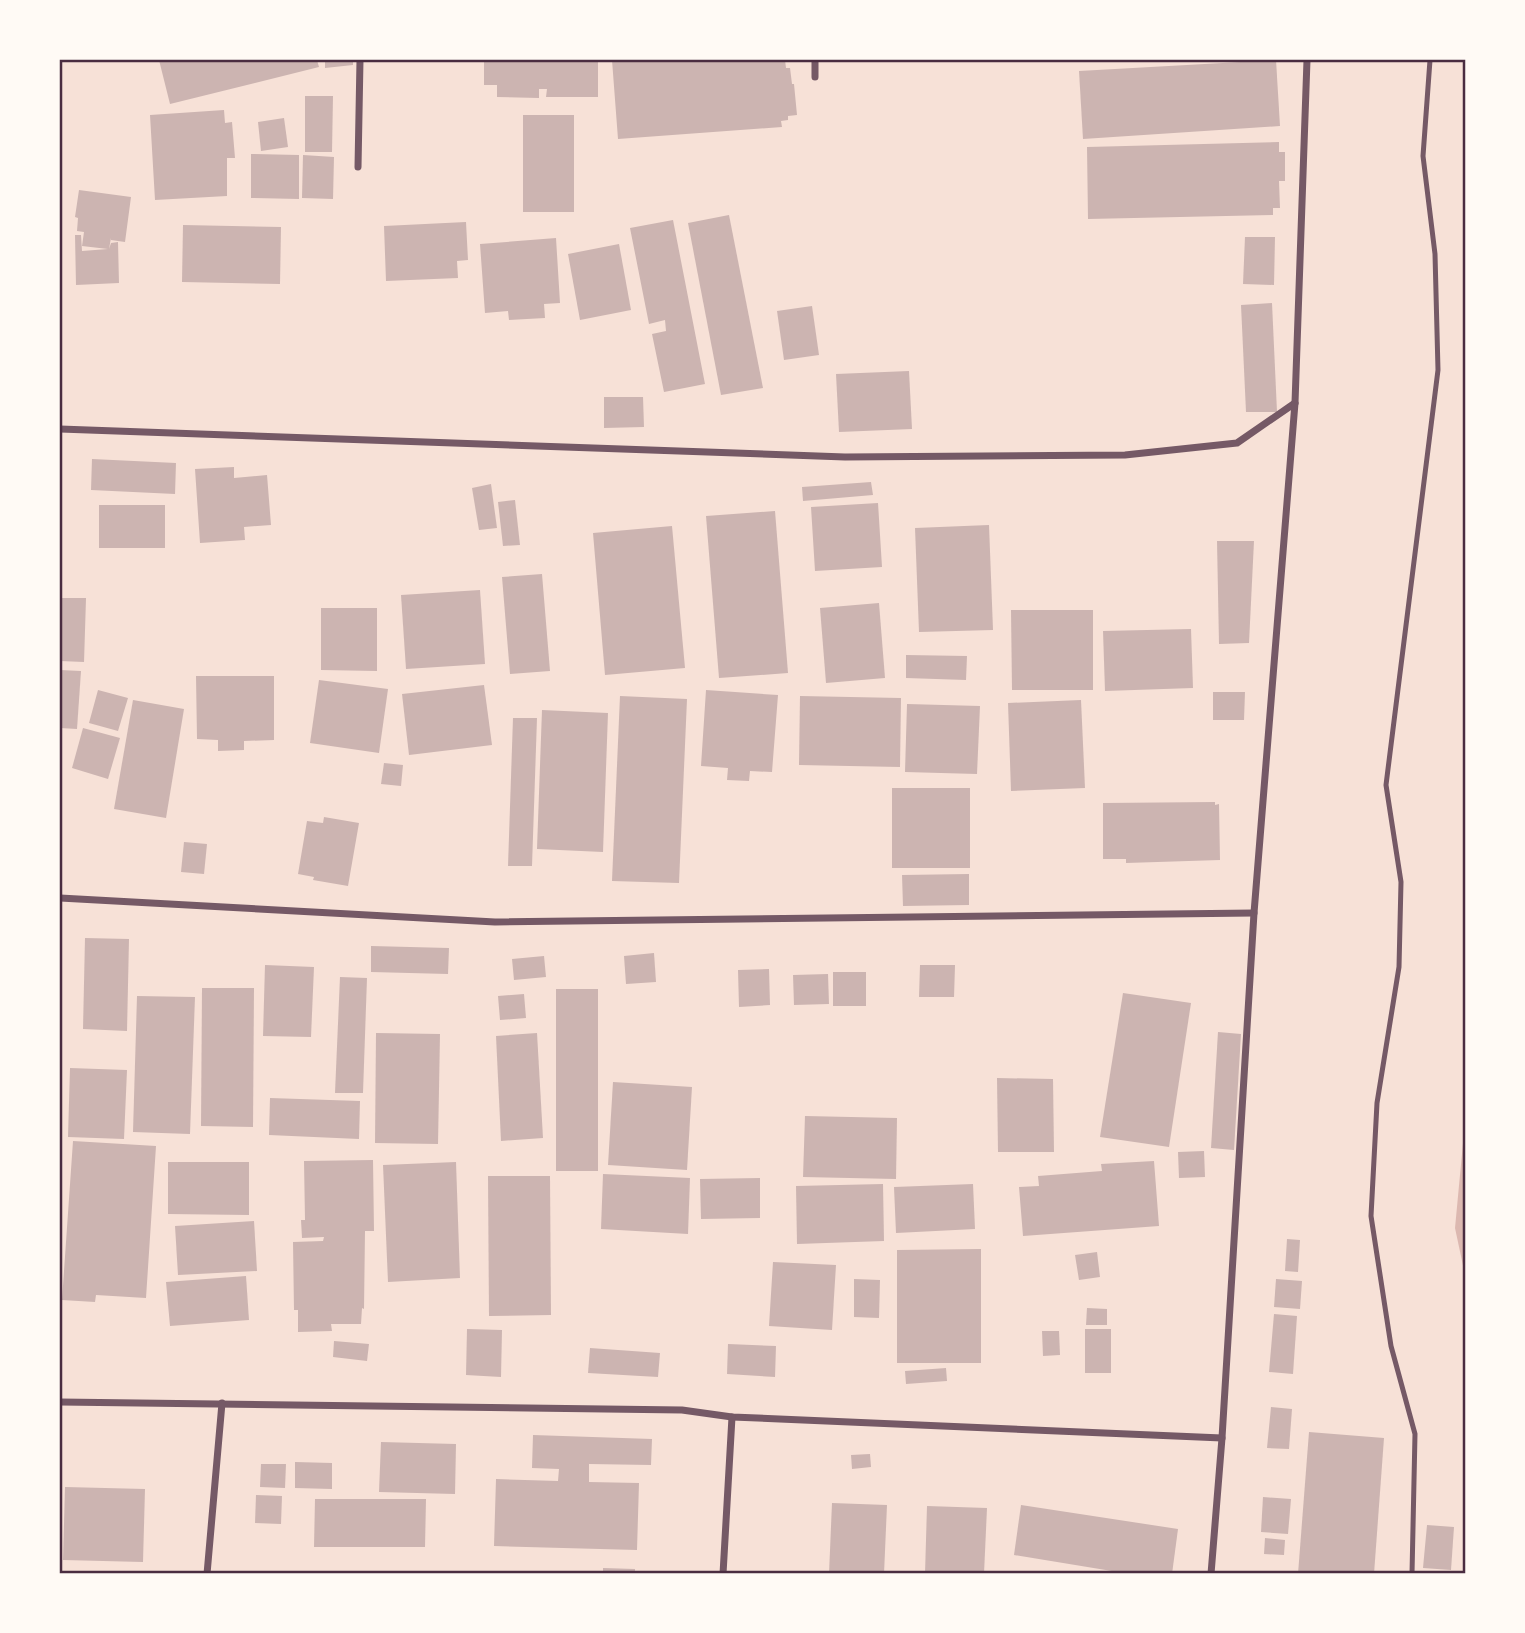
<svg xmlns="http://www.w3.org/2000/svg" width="1525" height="1633" viewBox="0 0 1525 1633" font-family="'IBM Plex Sans',sans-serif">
	<rect width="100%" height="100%" fill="#f7e1d7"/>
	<path fill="#dcb8b0" d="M 1465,1122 L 1465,1275 L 1455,1228 Z"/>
	<g fill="#ccb4b1">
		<path d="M 159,60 L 317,60 L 319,67 L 170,104 Z"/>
		<path d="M 325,60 L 353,60 L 353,65 L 325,68 Z"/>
		<path d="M 484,60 L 598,60 L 598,97 L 546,97 L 547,89 L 539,89 L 539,98 L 497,97 L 497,85 L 484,85 Z"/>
		<path d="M 612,60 L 785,60 L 786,68 L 790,68 L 792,84 L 794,84 L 797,115 L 788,116 L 788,120 L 781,121 L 782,127 L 618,139 Z"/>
		<path d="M 1276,60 L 1280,126 L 1083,139 L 1079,71 Z"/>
		<path d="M 305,96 L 333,96 L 332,152 L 305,152 Z"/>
		<path d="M 224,110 L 225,123 L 232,122 L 235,158 L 227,158 L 227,196 L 155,200 L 150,115 Z"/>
		<rect x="523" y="115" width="51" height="97"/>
		<path d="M 284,118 L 288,147 L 261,151 L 258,122 Z"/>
		<path d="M 1279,142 L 1279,152 L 1285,152 L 1285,181 L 1279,181 L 1280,208 L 1273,208 L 1273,215 L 1088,219 L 1087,147 Z"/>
		<path d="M 251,154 L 299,155 L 299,199 L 251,198 Z"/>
		<path d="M 303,155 L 334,157 L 333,199 L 302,198 Z"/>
		<path d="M 79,190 L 131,197 L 125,242 L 111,240 L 111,238 L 109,249 L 111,243 L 118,242 L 119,283 L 76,285 L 75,235 L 81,235 L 82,251 L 108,249 L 82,246 L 84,232 L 77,231 L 78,218 L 75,217 Z"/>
		<path d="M 729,215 L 763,388 L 721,395 L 688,223 Z"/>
		<path d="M 673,220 L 705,384 L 664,392 L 652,334 L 666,331 L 665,320 L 649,324 L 630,228 Z"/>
		<path d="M 466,222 L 468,260 L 457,261 L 458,278 L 386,281 L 384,226 Z"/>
		<path d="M 183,225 L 281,227 L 280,284 L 182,282 Z"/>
		<path d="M 1245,237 L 1275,237 L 1274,285 L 1243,284 Z"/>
		<path d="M 556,238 L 560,303 L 544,304 L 545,318 L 509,320 L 508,311 L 485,313 L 480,244 Z"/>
		<path d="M 619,244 L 631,310 L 580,320 L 568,254 Z"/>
		<path d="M 1272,303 L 1277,412 L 1246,412 L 1241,305 Z"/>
		<path d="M 812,306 L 819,355 L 784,360 L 777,311 Z"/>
		<path d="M 909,371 L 912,429 L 839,432 L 836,374 Z"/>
		<path d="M 604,397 L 643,397 L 644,427 L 604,428 Z"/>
		<path d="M 92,459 L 176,463 L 175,494 L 91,490 Z"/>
		<path d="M 234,467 L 234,478 L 267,475 L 271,525 L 244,527 L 245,540 L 200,543 L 195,469 Z"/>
		<path d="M 871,482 L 873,495 L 803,501 L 802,487 Z"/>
		<path d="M 491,484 L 497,528 L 479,530 L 472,488 Z"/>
		<path d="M 515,500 L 520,545 L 503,546 L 498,502 Z"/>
		<path d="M 878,503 L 882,567 L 815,571 L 811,507 Z"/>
		<rect x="99" y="505" width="66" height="43"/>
		<path d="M 775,511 L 788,673 L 719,678 L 706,516 Z"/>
		<path d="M 989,525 L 993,630 L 919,632 L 915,528 Z"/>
		<path d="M 672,526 L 685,668 L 605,675 L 593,533 Z"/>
		<path d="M 1217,541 L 1254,541 L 1249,643 L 1219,644 Z"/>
		<path d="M 542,574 L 550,671 L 510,674 L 502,577 Z"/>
		<path d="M 480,590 L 485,664 L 406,669 L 401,595 Z"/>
		<path d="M 60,598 L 86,598 L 84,662 L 60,661 Z"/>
		<path d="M 879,603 L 885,678 L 826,683 L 820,608 Z"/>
		<path d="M 321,608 L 377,608 L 377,671 L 321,670 Z"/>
		<path d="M 1011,610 L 1093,610 L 1093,690 L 1012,690 Z"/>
		<path d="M 1191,629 L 1193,688 L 1105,691 L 1103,631 Z"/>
		<path d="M 906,655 L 967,656 L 966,680 L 906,678 Z"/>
		<path d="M 60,670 L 81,671 L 77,729 L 60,728 Z"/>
		<path d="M 196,676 L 274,676 L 274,740 L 244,741 L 244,750 L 218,751 L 218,740 L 197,739 Z"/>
		<path d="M 319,680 L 388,689 L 379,753 L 310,743 Z"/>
		<path d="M 484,685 L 492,745 L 409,755 L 402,694 Z"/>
		<path d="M 98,690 L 128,698 L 118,731 L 89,723 Z"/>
		<path d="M 706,690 L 778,695 L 772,772 L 750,771 L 749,781 L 727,780 L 728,768 L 701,766 Z"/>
		<path d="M 1213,692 L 1245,692 L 1244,720 L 1213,720 Z"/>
		<path d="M 620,696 L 687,699 L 679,883 L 612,881 Z"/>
		<path d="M 800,696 L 901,698 L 900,767 L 799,765 Z"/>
		<path d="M 133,700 L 184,709 L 166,818 L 114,809 Z"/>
		<path d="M 1081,700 L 1085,788 L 1011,791 L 1008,703 Z"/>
		<path d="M 907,704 L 980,706 L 977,774 L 905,772 Z"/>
		<path d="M 542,710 L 608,713 L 603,852 L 537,849 Z"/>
		<path d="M 513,718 L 537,718 L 532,866 L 508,866 Z"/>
		<path d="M 83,728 L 120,738 L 108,779 L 72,768 Z"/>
		<path d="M 384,763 L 403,765 L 401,786 L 381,784 Z"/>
		<rect x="892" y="788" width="78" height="80"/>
		<path d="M 1215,802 L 1215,805 L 1219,804 L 1220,860 L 1126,863 L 1126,859 L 1103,859 L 1103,803 Z"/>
		<path d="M 324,817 L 359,823 L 348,886 L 313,880 L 314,877 L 298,874 L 307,821 L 323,823 Z"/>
		<path d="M 184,842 L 207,844 L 204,874 L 181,872 Z"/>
		<path d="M 969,874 L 969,905 L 903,906 L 902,875 Z"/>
		<path d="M 85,938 L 129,939 L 127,1031 L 83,1029 Z"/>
		<path d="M 371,946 L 449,948 L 448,974 L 371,972 Z"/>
		<path d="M 654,953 L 656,982 L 626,984 L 624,956 Z"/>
		<path d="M 544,956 L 546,977 L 514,980 L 512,959 Z"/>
		<path d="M 265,965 L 314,967 L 311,1037 L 263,1036 Z"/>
		<path d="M 920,965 L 955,965 L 954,997 L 919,997 Z"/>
		<path d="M 769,969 L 770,1005 L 739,1007 L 738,970 Z"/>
		<rect x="833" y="972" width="33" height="34"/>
		<path d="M 828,974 L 829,1004 L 794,1005 L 793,975 Z"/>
		<path d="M 340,977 L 367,978 L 363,1093 L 335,1093 Z"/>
		<path d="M 202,988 L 254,988 L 253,1127 L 201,1126 Z"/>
		<rect x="556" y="989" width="42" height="182"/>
		<path d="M 1123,993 L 1191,1003 L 1169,1147 L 1100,1137 Z"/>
		<path d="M 524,994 L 526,1018 L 500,1020 L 498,996 Z"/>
		<path d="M 137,996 L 195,997 L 190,1134 L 133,1132 Z"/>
		<path d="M 1218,1032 L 1241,1034 L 1234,1150 L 1211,1148 Z"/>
		<path d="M 376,1033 L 440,1034 L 438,1144 L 375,1143 Z"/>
		<path d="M 537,1033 L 543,1138 L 501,1141 L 496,1036 Z"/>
		<path d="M 70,1068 L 127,1070 L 124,1139 L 68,1137 Z"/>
		<path d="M 997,1078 L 1053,1079 L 1054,1152 L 998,1152 Z"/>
		<path d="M 613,1082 L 692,1087 L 687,1170 L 608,1165 Z"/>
		<path d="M 270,1098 L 360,1101 L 359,1139 L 269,1135 Z"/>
		<path d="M 805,1116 L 897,1118 L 896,1179 L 803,1177 Z"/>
		<path d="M 73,1141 L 156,1146 L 146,1298 L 96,1295 L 95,1302 L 62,1300 Z"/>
		<path d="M 1204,1151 L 1205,1177 L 1179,1178 L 1178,1152 Z"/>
		<path d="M 373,1160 L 374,1231 L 365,1231 L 364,1309 L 362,1308 L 361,1324 L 331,1324 L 332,1331 L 298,1332 L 298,1310 L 294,1310 L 293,1242 L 323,1241 L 324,1237 L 302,1238 L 301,1220 L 305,1220 L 304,1161 Z"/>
		<path d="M 1154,1161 L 1159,1226 L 1023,1236 L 1019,1187 L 1039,1186 L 1038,1176 L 1102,1171 L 1101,1164 Z"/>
		<path d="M 168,1162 L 249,1162 L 249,1215 L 168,1214 Z"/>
		<path d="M 456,1162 L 460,1278 L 388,1282 L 383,1165 Z"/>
		<path d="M 603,1174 L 690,1178 L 688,1234 L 601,1229 Z"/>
		<path d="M 488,1176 L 550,1176 L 551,1315 L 489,1316 Z"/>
		<path d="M 760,1178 L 760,1218 L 701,1219 L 700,1179 Z"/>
		<path d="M 883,1184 L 884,1241 L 797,1244 L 796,1186 Z"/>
		<path d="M 973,1184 L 975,1229 L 896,1233 L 894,1187 Z"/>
		<path d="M 254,1221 L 257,1271 L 178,1275 L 175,1226 Z"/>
		<path d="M 1287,1239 L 1300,1240 L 1298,1272 L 1285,1271 Z"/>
		<path d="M 981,1249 L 981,1363 L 897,1363 L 897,1250 Z"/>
		<path d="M 1097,1252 L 1100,1277 L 1079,1280 L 1075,1255 Z"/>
		<path d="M 773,1262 L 836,1265 L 832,1330 L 769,1326 Z"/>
		<path d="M 246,1276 L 249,1320 L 170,1326 L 166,1282 Z"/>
		<path d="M 854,1279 L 880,1280 L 879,1318 L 854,1317 Z"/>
		<path d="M 1276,1279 L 1302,1281 L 1300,1309 L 1274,1307 Z"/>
		<path d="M 1087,1308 L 1107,1309 L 1107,1325 L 1086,1325 Z"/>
		<path d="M 1274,1314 L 1297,1316 L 1293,1374 L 1269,1372 Z"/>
		<path d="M 467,1329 L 502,1330 L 501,1377 L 466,1375 Z"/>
		<rect x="1085" y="1329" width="26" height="44"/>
		<path d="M 1042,1331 L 1059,1331 L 1060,1355 L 1043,1356 Z"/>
		<path d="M 334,1341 L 369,1344 L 367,1361 L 333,1357 Z"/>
		<path d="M 728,1344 L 776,1346 L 775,1377 L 727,1374 Z"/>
		<path d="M 590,1348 L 660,1353 L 658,1377 L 588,1373 Z"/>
		<path d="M 946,1368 L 947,1381 L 906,1384 L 905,1371 Z"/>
		<path d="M 1271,1407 L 1292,1409 L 1289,1449 L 1267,1448 Z"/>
		<path d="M 1309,1432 L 1384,1438 L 1374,1574 L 1298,1574 Z"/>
		<path d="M 533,1435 L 652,1439 L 651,1465 L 589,1464 L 589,1482 L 639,1483 L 637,1550 L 494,1546 L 496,1479 L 558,1481 L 559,1469 L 532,1468 Z"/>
		<path d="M 381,1442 L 456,1444 L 455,1494 L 379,1492 Z"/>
		<path d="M 870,1454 L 871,1467 L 852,1469 L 851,1455 Z"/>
		<path d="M 295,1462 L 332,1463 L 332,1489 L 295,1488 Z"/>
		<path d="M 261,1464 L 286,1464 L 285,1488 L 260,1487 Z"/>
		<path d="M 65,1487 L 145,1489 L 143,1562 L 63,1560 Z"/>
		<path d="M 256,1495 L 282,1496 L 281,1524 L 255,1523 Z"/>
		<path d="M 1263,1497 L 1291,1499 L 1288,1534 L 1261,1532 Z"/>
		<path d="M 315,1499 L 426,1499 L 425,1547 L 314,1547 Z"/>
		<path d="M 832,1503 L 887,1505 L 884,1574 L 829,1574 Z"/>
		<path d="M 1021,1505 L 1178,1529 L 1172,1574 L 1130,1574 L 1014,1555 Z"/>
		<path d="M 927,1506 L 987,1508 L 984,1574 L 925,1574 Z"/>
		<path d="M 1427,1525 L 1454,1527 L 1451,1570 L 1423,1568 Z"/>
		<path d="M 1265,1538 L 1285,1540 L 1284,1555 L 1264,1554 Z"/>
		<path d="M 603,1568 L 635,1569 L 635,1574 L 603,1574 Z"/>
	</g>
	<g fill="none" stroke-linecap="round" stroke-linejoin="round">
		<path stroke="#755966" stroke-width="5" d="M 1412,1574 L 1415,1434 L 1391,1346 L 1371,1216 L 1377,1103 L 1399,967 L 1401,882 L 1386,785 L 1438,370 L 1435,254 L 1423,156 L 1430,60"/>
		<g stroke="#755966" stroke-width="7">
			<path d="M 815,77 L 815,60"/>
			<path d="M 358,167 L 360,60"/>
			<path d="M 60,429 L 845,457 L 1125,455 L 1237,443 L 1295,403"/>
			<path d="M 60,898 L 495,922 L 1254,913"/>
			<path d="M 60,1402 L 682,1410 L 732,1417 L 1222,1438"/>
			<path d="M 207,1574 L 222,1403"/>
			<path d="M 723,1574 L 732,1417"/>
			<path d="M 1211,1574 L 1222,1438 L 1254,913 L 1295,403 L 1307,60"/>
		</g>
	</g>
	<rect width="1525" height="1633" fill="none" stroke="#fffaf5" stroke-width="122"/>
	<rect x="61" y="61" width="1403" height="1511" fill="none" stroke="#4a2c40" stroke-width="2.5"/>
</svg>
